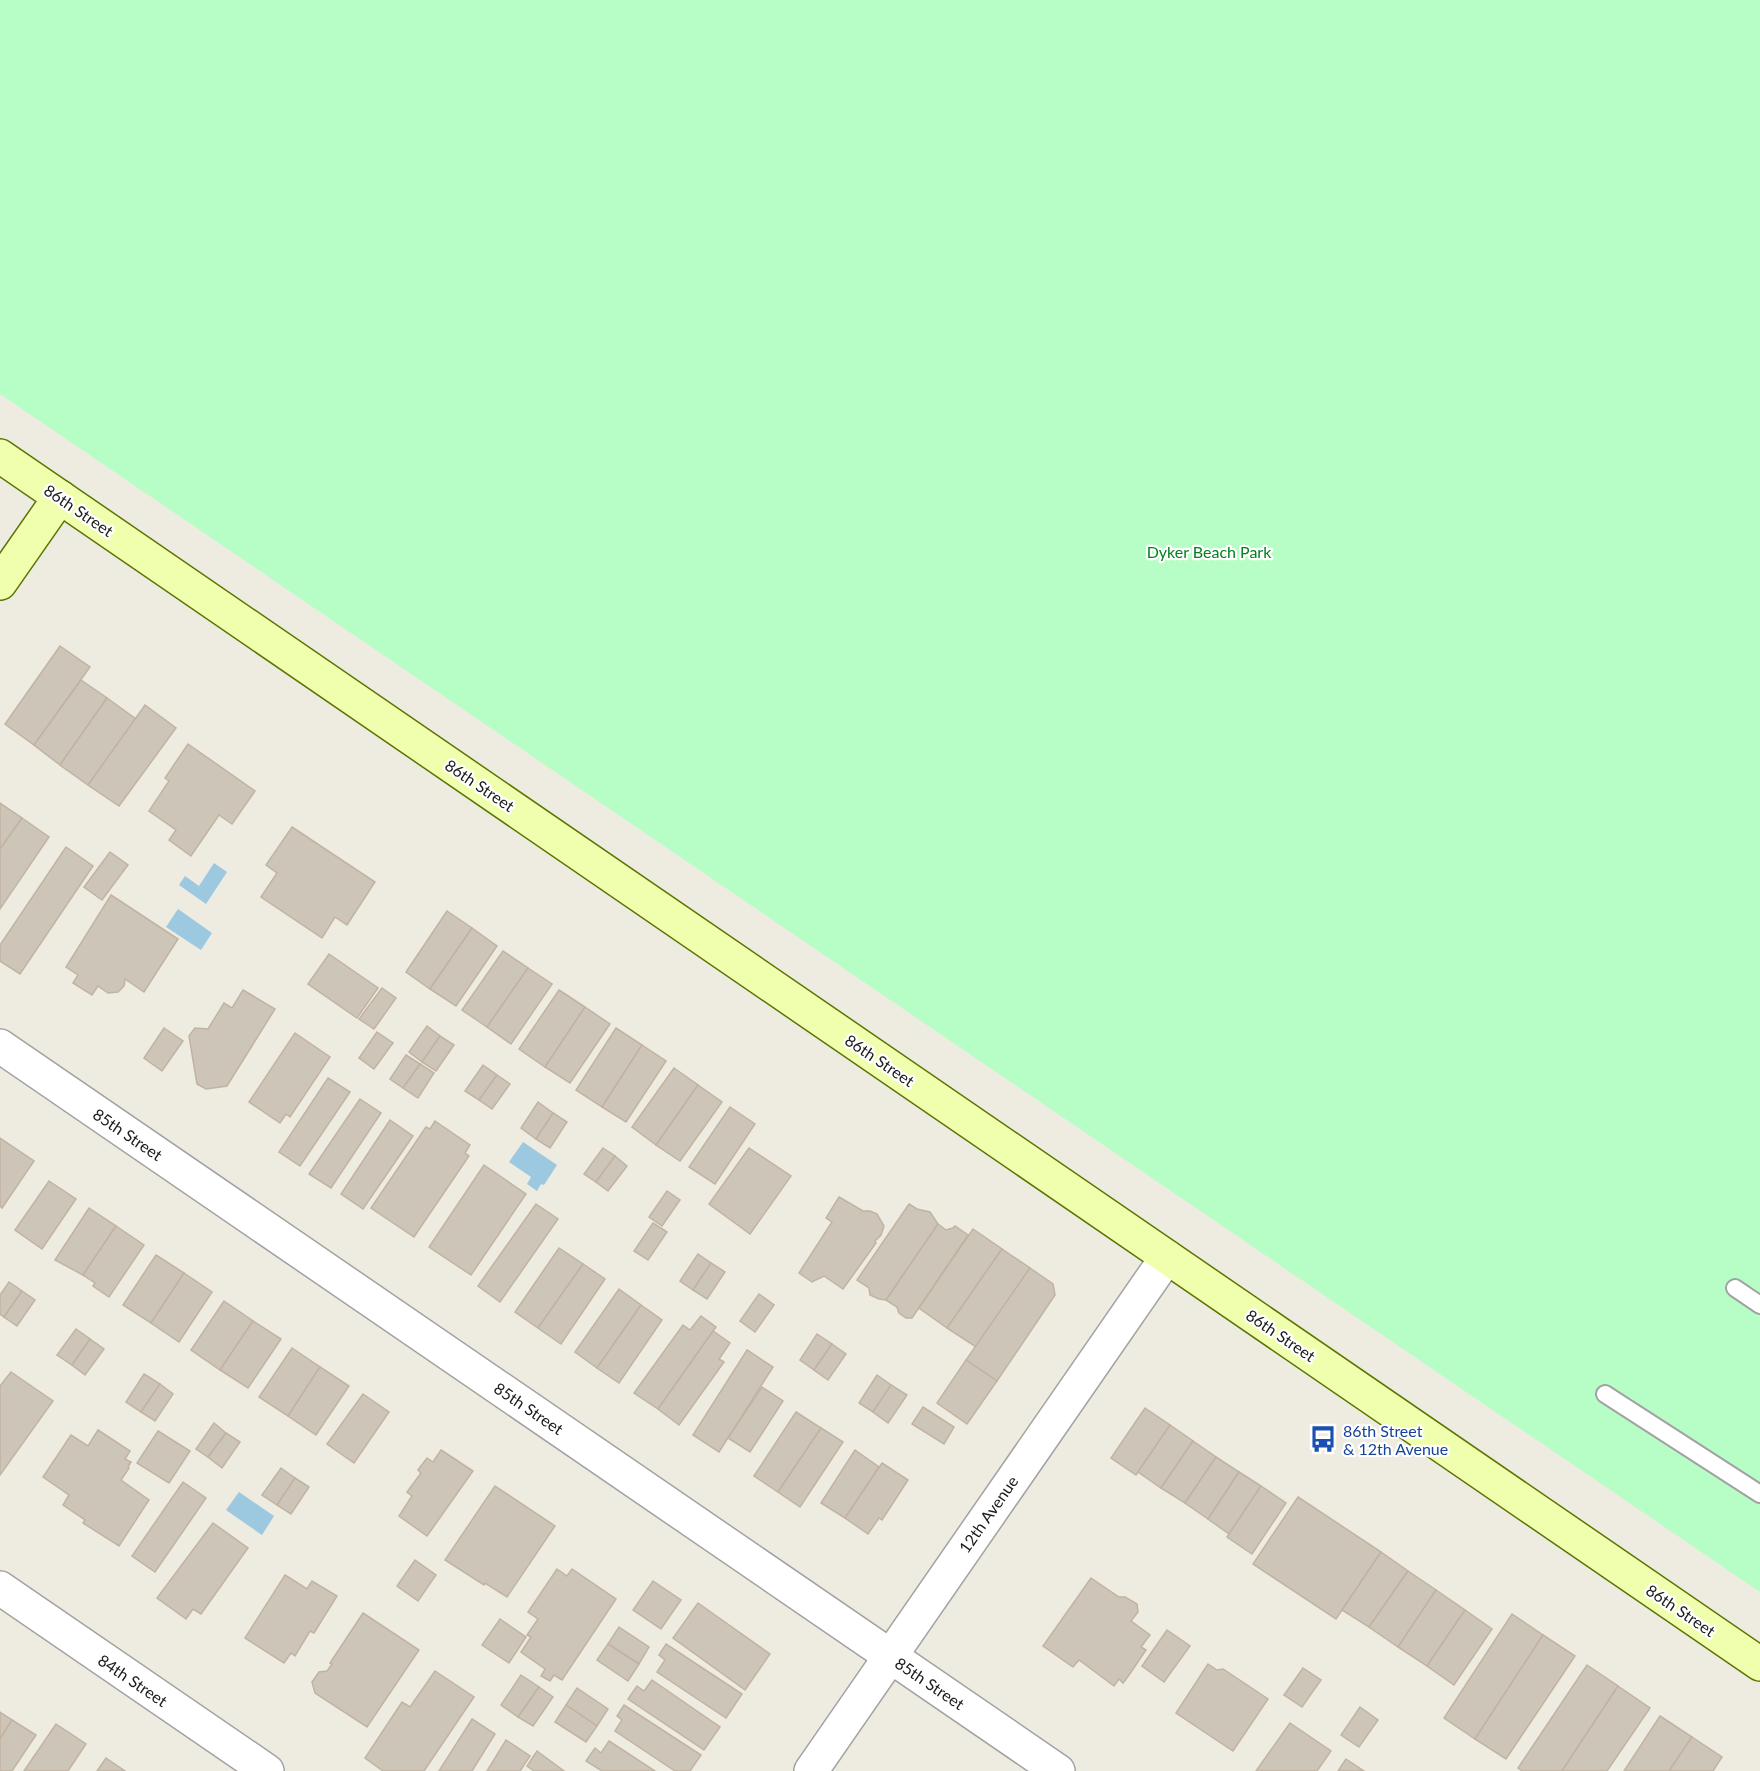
<svg xmlns="http://www.w3.org/2000/svg" width="1760" height="1771" viewBox="0 0 1760 1771" font-family="Lato,sans-serif">
	<rect width="100%" height="100%" fill="#eeebe0"/>
	<path fill="#b7fec6" d="M 0,0 L 1760,0 L 1760,1592 L 0,394 Z"/>
	<g fill="#9cc8e0">
		<path d="M 214,863 L 227,872 L 206,904 L 179,885 L 185,876 L 199,886 Z"/>
		<path d="M 178,909 L 212,933 L 201,950 L 166,927 Z"/>
		<path d="M 523,1142 L 557,1165 L 544,1185 L 541,1184 L 537,1191 L 527,1184 L 531,1177 L 509,1162 Z"/>
		<path d="M 239,1492 L 274,1516 L 262,1535 L 226,1510 Z"/>
	</g>
	<g fill="#cec5b9" stroke="#c1b3a1" stroke-width="1.5">
		<path d="M 60,646 L 90,667 L 34,745 L 5,724 Z"/>
		<path d="M 81,680 L 107,698 L 60,765 L 34,745 Z"/>
		<path d="M 107,698 L 136,719 L 88,785 L 60,765 Z"/>
		<path d="M 145,705 L 176,728 L 119,806 L 88,785 Z"/>
		<path d="M 188,744 L 255,791 L 232,824 L 219,815 L 191,856 L 169,840 L 176,830 L 149,811 L 169,781 L 165,778 Z"/>
		<path d="M 0,803 L 22,818 L 0,849 Z"/>
		<path d="M 22,818 L 49,837 L 0,909 L 0,849 Z"/>
		<path d="M 292,827 L 375,882 L 347,925 L 335,917 L 322,938 L 261,897 L 277,873 L 266,865 Z"/>
		<path d="M 66,847 L 93,866 L 20,974 L 0,961 L 0,945 Z"/>
		<path d="M 110,852 L 128,865 L 102,900 L 84,887 Z"/>
		<path d="M 111,895 L 178,939 L 144,992 L 125,979 L 124,986 L 118,992 L 108,993 L 98,986 L 92,995 L 73,983 L 78,975 L 66,967 Z"/>
		<path d="M 447,911 L 472,928 L 430,989 L 406,972 Z"/>
		<path d="M 472,928 L 497,946 L 456,1006 L 430,989 Z"/>
		<path d="M 503,951 L 528,968 L 487,1027 L 462,1010 Z"/>
		<path d="M 329,954 L 378,988 L 357,1018 L 308,984 Z"/>
		<path d="M 528,968 L 552,984 L 511,1044 L 487,1027 Z"/>
		<path d="M 382,988 L 396,998 L 374,1029 L 359,1019 Z"/>
		<path d="M 243,990 L 275,1009 L 227,1086 L 206,1089 L 197,1084 L 189,1036 L 195,1028 L 208,1029 L 224,1003 L 232,1008 Z"/>
		<path d="M 559,990 L 585,1007 L 545,1067 L 519,1049 Z"/>
		<path d="M 585,1007 L 610,1024 L 570,1083 L 545,1067 Z"/>
		<path d="M 427,1026 L 440,1036 L 422,1062 L 409,1052 Z"/>
		<path d="M 164,1028 L 183,1041 L 162,1071 L 144,1058 Z"/>
		<path d="M 616,1028 L 642,1045 L 602,1107 L 576,1090 Z"/>
		<path d="M 377,1032 L 393,1043 L 374,1069 L 359,1058 Z"/>
		<path d="M 295,1033 L 330,1057 L 290,1117 L 286,1114 L 280,1123 L 249,1102 Z"/>
		<path d="M 440,1036 L 454,1045 L 436,1071 L 422,1062 Z"/>
		<path d="M 642,1045 L 666,1061 L 626,1122 L 602,1107 Z"/>
		<path d="M 406,1055 L 420,1064 L 403,1088 L 390,1079 Z"/>
		<path d="M 420,1064 L 434,1073 L 418,1098 L 403,1088 Z"/>
		<path d="M 483,1065 L 497,1075 L 479,1100 L 465,1091 Z"/>
		<path d="M 674,1068 L 698,1085 L 656,1145 L 632,1127 Z"/>
		<path d="M 497,1075 L 510,1084 L 492,1109 L 479,1100 Z"/>
		<path d="M 328,1078 L 350,1092 L 300,1166 L 279,1152 Z"/>
		<path d="M 698,1085 L 722,1102 L 680,1161 L 656,1145 Z"/>
		<path d="M 360,1099 L 381,1113 L 331,1188 L 309,1174 Z"/>
		<path d="M 538,1102 L 553,1113 L 536,1139 L 521,1128 Z"/>
		<path d="M 730,1107 L 755,1124 L 715,1184 L 689,1167 Z"/>
		<path d="M 553,1113 L 567,1122 L 550,1148 L 536,1139 Z"/>
		<path d="M 390,1120 L 413,1136 L 363,1209 L 341,1194 Z"/>
		<path d="M 435,1121 L 470,1145 L 465,1153 L 469,1156 L 414,1237 L 371,1208 L 426,1127 L 430,1129 Z"/>
		<path d="M 0,1138 L 34,1161 L 2,1208 L 0,1206 Z"/>
		<path d="M 603,1148 L 615,1156 L 596,1182 L 584,1174 Z"/>
		<path d="M 749,1148 L 791,1176 L 750,1234 L 709,1204 Z"/>
		<path d="M 615,1156 L 627,1166 L 608,1191 L 596,1182 Z"/>
		<path d="M 484,1165 L 526,1194 L 471,1275 L 429,1247 Z"/>
		<path d="M 49,1181 L 76,1199 L 42,1249 L 15,1230 Z"/>
		<path d="M 667,1191 L 680,1200 L 662,1226 L 649,1217 Z"/>
		<path d="M 839,1197 L 863,1211 L 870,1211 L 877,1214 L 884,1226 L 881,1235 L 875,1241 L 876,1243 L 843,1289 L 824,1276 L 812,1282 L 799,1273 L 832,1222 L 826,1218 Z"/>
		<path d="M 536,1204 L 558,1219 L 500,1302 L 478,1286 Z"/>
		<path d="M 909,1204 L 917,1209 L 930,1212 L 938,1224 L 886,1300 L 879,1299 L 870,1295 L 869,1288 L 857,1280 Z"/>
		<path d="M 89,1208 L 116,1226 L 83,1275 L 55,1260 Z"/>
		<path d="M 653,1223 L 667,1232 L 648,1260 L 634,1251 Z"/>
		<path d="M 938,1224 L 946,1230 L 953,1228 L 955,1226 L 968,1235 L 912,1318 L 906,1318 L 899,1313 L 897,1307 L 886,1300 Z"/>
		<path d="M 116,1226 L 144,1245 L 109,1297 L 93,1286 L 95,1283 L 83,1275 Z"/>
		<path d="M 973,1229 L 1002,1249 L 947,1328 L 919,1308 Z"/>
		<path d="M 559,1248 L 583,1264 L 538,1328 L 515,1312 Z"/>
		<path d="M 1002,1249 L 1030,1268 L 976,1347 L 947,1328 Z"/>
		<path d="M 698,1254 L 711,1263 L 693,1290 L 680,1281 Z"/>
		<path d="M 156,1255 L 184,1273 L 151,1323 L 123,1305 Z"/>
		<path d="M 711,1263 L 725,1272 L 707,1299 L 693,1290 Z"/>
		<path d="M 583,1264 L 605,1279 L 561,1344 L 538,1328 Z"/>
		<path d="M 1030,1268 L 1053,1284 L 1055,1295 L 997,1381 L 966,1360 Z"/>
		<path d="M 184,1273 L 212,1292 L 179,1342 L 151,1323 Z"/>
		<path d="M 9,1282 L 22,1291 L 4,1317 L 0,1314 L 0,1295 Z"/>
		<path d="M 619,1289 L 641,1305 L 597,1368 L 575,1352 Z"/>
		<path d="M 22,1291 L 35,1300 L 17,1326 L 4,1317 Z"/>
		<path d="M 759,1294 L 774,1305 L 755,1332 L 740,1321 Z"/>
		<path d="M 224,1301 L 253,1321 L 220,1370 L 191,1350 Z"/>
		<path d="M 641,1305 L 662,1320 L 619,1383 L 597,1368 Z"/>
		<path d="M 701,1316 L 716,1327 L 658,1409 L 634,1393 L 683,1325 L 690,1330 Z"/>
		<path d="M 253,1321 L 281,1339 L 248,1388 L 220,1370 Z"/>
		<path d="M 76,1329 L 90,1339 L 72,1365 L 57,1355 Z"/>
		<path d="M 713,1331 L 730,1343 L 719,1359 L 724,1362 L 679,1425 L 658,1409 Z"/>
		<path d="M 817,1334 L 832,1344 L 814,1370 L 800,1360 Z"/>
		<path d="M 90,1339 L 104,1349 L 85,1375 L 72,1365 Z"/>
		<path d="M 832,1344 L 846,1354 L 828,1380 L 814,1370 Z"/>
		<path d="M 292,1348 L 320,1367 L 288,1416 L 259,1397 Z"/>
		<path d="M 747,1350 L 773,1367 L 719,1452 L 693,1435 Z"/>
		<path d="M 966,1360 L 997,1381 L 967,1424 L 937,1403 Z"/>
		<path d="M 320,1367 L 349,1386 L 316,1435 L 288,1416 Z"/>
		<path d="M 11,1372 L 53,1401 L 0,1475 L 0,1386 Z"/>
		<path d="M 144,1374 L 160,1384 L 141,1412 L 126,1402 Z"/>
		<path d="M 877,1375 L 891,1385 L 873,1412 L 859,1403 Z"/>
		<path d="M 160,1384 L 173,1394 L 155,1421 L 141,1412 Z"/>
		<path d="M 891,1385 L 907,1395 L 888,1423 L 873,1412 Z"/>
		<path d="M 762,1387 L 783,1401 L 750,1452 L 728,1438 Z"/>
		<path d="M 363,1394 L 389,1412 L 354,1463 L 327,1444 Z"/>
		<path d="M 923,1407 L 954,1427 L 944,1444 L 912,1424 Z"/>
		<path d="M 1145,1408 L 1170,1425 L 1136,1475 L 1111,1458 Z"/>
		<path d="M 796,1412 L 821,1428 L 778,1492 L 754,1476 Z"/>
		<path d="M 214,1423 L 226,1433 L 208,1457 L 196,1449 Z"/>
		<path d="M 1170,1425 L 1193,1441 L 1161,1488 L 1138,1472 Z"/>
		<path d="M 821,1428 L 843,1442 L 800,1507 L 778,1492 Z"/>
		<path d="M 98,1430 L 130,1451 L 125,1459 L 131,1462 L 128,1467 L 129,1468 L 121,1480 L 149,1500 L 119,1546 L 83,1523 L 85,1520 L 63,1505 L 69,1495 L 43,1477 L 71,1435 L 88,1446 Z"/>
		<path d="M 158,1431 L 190,1451 L 169,1483 L 137,1463 Z"/>
		<path d="M 226,1433 L 240,1442 L 222,1468 L 208,1457 Z"/>
		<path d="M 1193,1441 L 1216,1457 L 1185,1503 L 1161,1488 Z"/>
		<path d="M 441,1450 L 473,1471 L 427,1536 L 399,1516 L 412,1496 L 407,1492 L 421,1473 L 418,1470 L 427,1458 L 433,1462 Z"/>
		<path d="M 855,1450 L 879,1467 L 845,1518 L 821,1503 Z"/>
		<path d="M 1216,1457 L 1239,1472 L 1208,1519 L 1185,1503 Z"/>
		<path d="M 882,1463 L 908,1480 L 882,1520 L 879,1518 L 868,1534 L 845,1518 Z"/>
		<path d="M 281,1468 L 295,1478 L 277,1505 L 262,1495 Z"/>
		<path d="M 1239,1472 L 1261,1486 L 1229,1534 L 1208,1519 Z"/>
		<path d="M 295,1478 L 309,1487 L 291,1514 L 277,1505 Z"/>
		<path d="M 183,1482 L 206,1498 L 155,1572 L 132,1556 Z"/>
		<path d="M 495,1486 L 555,1526 L 507,1597 L 485,1583 L 484,1585 L 445,1560 Z"/>
		<path d="M 1261,1486 L 1286,1503 L 1252,1554 L 1227,1537 Z"/>
		<path d="M 1298,1497 L 1381,1552 L 1336,1619 L 1253,1564 Z"/>
		<path d="M 213,1523 L 248,1548 L 201,1614 L 193,1609 L 186,1619 L 157,1598 Z"/>
		<path d="M 1381,1552 L 1408,1571 L 1369,1627 L 1342,1610 Z"/>
		<path d="M 415,1560 L 436,1575 L 418,1601 L 397,1586 Z"/>
		<path d="M 557,1569 L 567,1576 L 572,1569 L 616,1599 L 562,1680 L 554,1675 L 550,1681 L 541,1676 L 545,1669 L 521,1652 L 531,1637 L 527,1635 L 538,1619 L 528,1612 Z"/>
		<path d="M 1408,1571 L 1436,1590 L 1398,1647 L 1369,1627 Z"/>
		<path d="M 285,1575 L 307,1589 L 312,1581 L 337,1596 L 314,1633 L 310,1631 L 295,1656 L 291,1653 L 284,1663 L 245,1638 Z"/>
		<path d="M 1091,1578 L 1119,1597 L 1125,1597 L 1137,1604 L 1138,1612 L 1131,1621 L 1150,1635 L 1141,1647 L 1146,1650 L 1129,1675 L 1123,1683 L 1119,1679 L 1114,1686 L 1079,1660 L 1073,1667 L 1043,1646 Z"/>
		<path d="M 653,1581 L 681,1600 L 661,1629 L 633,1610 Z"/>
		<path d="M 1436,1590 L 1465,1610 L 1427,1666 L 1398,1647 Z"/>
		<path d="M 698,1603 L 770,1654 L 745,1690 L 673,1638 Z"/>
		<path d="M 1465,1610 L 1492,1629 L 1454,1685 L 1427,1666 Z"/>
		<path d="M 363,1613 L 419,1650 L 367,1727 L 315,1693 L 312,1682 L 319,1672 L 327,1671 L 332,1664 L 330,1663 Z"/>
		<path d="M 1512,1614 L 1543,1635 L 1475,1739 L 1444,1718 Z"/>
		<path d="M 500,1619 L 526,1637 L 509,1663 L 482,1645 Z"/>
		<path d="M 619,1627 L 649,1647 L 639,1664 L 608,1644 Z"/>
		<path d="M 1167,1630 L 1190,1646 L 1164,1682 L 1142,1666 Z"/>
		<path d="M 1543,1635 L 1575,1656 L 1506,1759 L 1475,1739 Z"/>
		<path d="M 608,1644 L 639,1664 L 628,1681 L 597,1660 Z"/>
		<path d="M 666,1644 L 742,1694 L 726,1718 L 657,1672 L 665,1660 L 659,1655 Z"/>
		<path d="M 1208,1664 L 1217,1670 L 1223,1669 L 1268,1699 L 1233,1751 L 1176,1713 Z"/>
		<path d="M 1587,1665 L 1618,1686 L 1562,1771 L 1522,1771 L 1518,1768 Z"/>
		<path d="M 1303,1668 L 1321,1680 L 1302,1707 L 1284,1695 Z"/>
		<path d="M 435,1671 L 474,1697 L 424,1771 L 383,1771 L 365,1758 L 402,1702 L 410,1707 Z"/>
		<path d="M 521,1675 L 539,1687 L 518,1717 L 501,1705 Z"/>
		<path d="M 652,1680 L 720,1727 L 704,1750 L 628,1699 L 637,1686 L 644,1691 Z"/>
		<path d="M 1618,1686 L 1650,1708 L 1607,1771 L 1562,1771 Z"/>
		<path d="M 539,1687 L 553,1697 L 533,1726 L 518,1717 Z"/>
		<path d="M 577,1688 L 608,1709 L 597,1726 L 566,1705 Z"/>
		<path d="M 566,1705 L 597,1726 L 586,1742 L 555,1722 Z"/>
		<path d="M 624,1705 L 701,1755 L 690,1771 L 675,1771 L 615,1731 L 622,1720 L 617,1716 Z"/>
		<path d="M 1360,1707 L 1378,1720 L 1359,1747 L 1341,1735 Z"/>
		<path d="M 0,1712 L 12,1720 L 0,1739 Z"/>
		<path d="M 1660,1716 L 1692,1737 L 1669,1771 L 1624,1771 Z"/>
		<path d="M 472,1719 L 495,1734 L 472,1771 L 439,1771 Z"/>
		<path d="M 12,1720 L 36,1735 L 12,1771 L 0,1771 L 0,1739 Z"/>
		<path d="M 1290,1723 L 1331,1751 L 1317,1771 L 1256,1771 Z"/>
		<path d="M 56,1724 L 86,1744 L 68,1771 L 24,1771 Z"/>
		<path d="M 1692,1737 L 1722,1757 L 1713,1771 L 1669,1771 Z"/>
		<path d="M 506,1740 L 530,1756 L 520,1771 L 487,1771 Z"/>
		<path d="M 609,1741 L 655,1771 L 602,1771 L 586,1761 L 595,1748 L 601,1753 Z"/>
		<path d="M 537,1751 L 564,1771 L 534,1771 L 527,1766 Z"/>
		<path d="M 106,1758 L 125,1771 L 97,1771 Z"/>
		<path d="M 1346,1759 L 1364,1771 L 1338,1771 Z"/>
	</g>
	<g fill="none" stroke-linecap="round" stroke-linejoin="round">
		<defs>
			<g id="lane">
				<path d="M 1735,1288 L 1760,1305"/>
				<path d="M 1605,1394 L 1760,1494"/>
			</g>
			<g id="street">
				<path d="M 0,1046 L 1058,1771"/>
				<path d="M 0,1588 L 267,1771"/>
				<path d="M 811,1771 L 1167,1257"/>
			</g>
			<g id="secondary">
				<path d="M 0,456 L 1760,1664"/>
				<path d="M 0,583 L 60,497"/>
			</g>
		</defs>
		<use href="#lane" stroke="#a2a2a2" stroke-width="20"/>
		<use href="#street" stroke="#a2a2a2" stroke-width="36"/>
		<use href="#secondary" stroke="#5a7500" stroke-width="36"/>
		<use href="#lane" stroke="#fff" stroke-width="16"/>
		<use href="#street" stroke="#fff" stroke-width="33"/>
		<use href="#secondary" stroke="#f0ffad" stroke-width="33"/>
	</g>
	<defs>
		<symbol id="bus-bare" viewBox="-9 -9 18 18"><path d="M-5-6H5V4H4V6H2V4H-2V6H-4V4H-5ZM-3.5-4V0h7V-4ZM-3.5 1.2v1.5H-2V1.2ZM2 1.2v1.5H3.5V1.2Z" fill="#1a4fb4" stroke="#fff" stroke-width="2.5" paint-order="stroke"/></symbol>
	</defs>
	<g fill-rule="evenodd">
		<use href="#bus-bare" x="1304" y="1420" width="38" height="38"/>
	</g>
	<g text-anchor="middle" dominant-baseline="central" stroke-width="4.5" stroke-linejoin="round" paint-order="stroke">
		<g font-size="16" fill="#1b1b1b" stroke="#fff">
			<text transform="translate(79 510) rotate(34)">86th Street</text>
			<text transform="translate(480 785) rotate(34)">86th Street</text>
			<text transform="translate(880 1060) rotate(34)">86th Street</text>
			<text transform="translate(128 1134) rotate(34)">85th Street</text>
			<text transform="translate(1281 1335) rotate(34)">86th Street</text>
			<text transform="translate(529 1408) rotate(34)">85th Street</text>
			<text transform="translate(988 1514) rotate(-55)">12th Avenue</text>
			<text transform="translate(1681 1610) rotate(34)">86th Street</text>
			<text transform="translate(133 1680) rotate(34)">84th Street</text>
			<text transform="translate(930 1683) rotate(34)">85th Street</text>
		</g>
		<g font-size="16" fill="#02811d" stroke="#fff">
			<text x="1209" y="551">Dyker Beach Park</text>
		</g>
		<g font-size="16" fill="#164399" stroke="#fff" text-anchor="start">
			<text x="1343" y="1430">86th Street<tspan x="1343" dy="18">&amp; 12th Avenue</tspan></text>
		</g>
	</g>
</svg>
